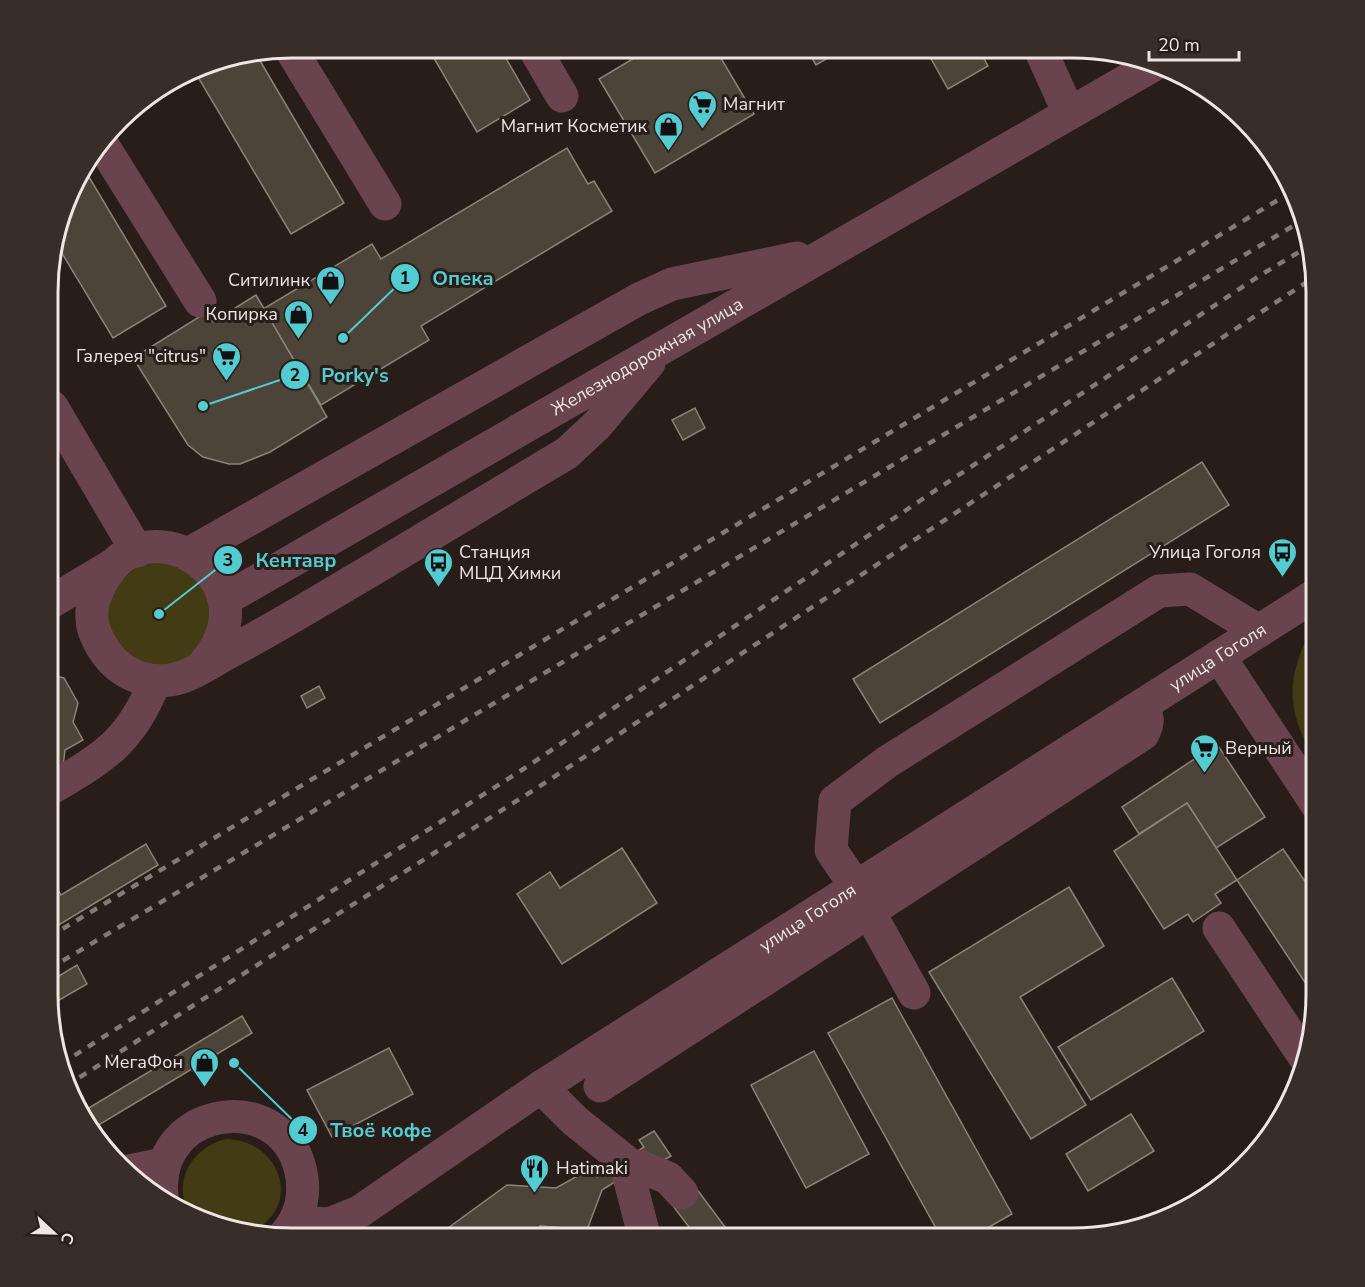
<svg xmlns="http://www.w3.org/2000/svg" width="1365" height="1287" viewBox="0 0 1365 1287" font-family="'Nunito Sans',sans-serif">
	<rect width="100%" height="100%" fill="#291d19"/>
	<g fill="#423b13">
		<path d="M 161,560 L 182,565 L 208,590 L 212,625 L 195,655 L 177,666 L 135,664 L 107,633 L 109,591 L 141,563 Z"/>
		<path d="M 1317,620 L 1317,760 C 1283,712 1286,671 1317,620 Z"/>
		<path d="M 226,1139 C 280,1140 303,1205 254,1230 L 192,1216 C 169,1184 192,1147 226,1139 Z"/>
	</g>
	<g fill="#4c4339" stroke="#8d8277" stroke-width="1.5">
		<path d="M 428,48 L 500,48 L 530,100 L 477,132 Z"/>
		<path d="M 651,48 L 715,48 L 754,114 L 655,173 L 599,79 Z"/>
		<path d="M 806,48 L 845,48 L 816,65 Z"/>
		<path d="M 925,48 L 978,48 L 988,66 L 948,89 Z"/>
		<path d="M 256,54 L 344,203 L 291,234 L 195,72 L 214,61 Z"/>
		<path d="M 567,148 L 588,184 L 594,181 L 612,211 L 421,326 L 429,340 L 321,405 L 263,309 L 372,244 L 381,259 Z"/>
		<path d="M 83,167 L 166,306 L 113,338 L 54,240 Z"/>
		<path d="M 256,295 L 327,417 L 270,452 L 240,464 L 229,464 L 203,457 L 188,445 L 133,358 L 207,312 L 213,322 Z"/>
		<path d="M 695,408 L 705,428 L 683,440 L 672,420 Z"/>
		<path d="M 1202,462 L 1229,505 L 880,723 L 853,679 Z"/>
		<path d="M 50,675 L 64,678 L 78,703 L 73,722 L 83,740 L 65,750 L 63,767 L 50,775 Z"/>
		<path d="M 319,686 L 325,698 L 307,708 L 301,696 Z"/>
		<path d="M 1217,744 L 1265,817 L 1216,848 L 1187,803 L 1139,834 L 1122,807 Z"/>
		<path d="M 1187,803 L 1237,880 L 1215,894 L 1221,903 L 1193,922 L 1188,914 L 1164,929 L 1114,851 Z"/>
		<path d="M 146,844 L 158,865 L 52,929 L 49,925 L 49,874 L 61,895 Z"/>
		<path d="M 622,848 L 657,903 L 562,964 L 517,894 L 550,872 L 560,888 Z"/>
		<path d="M 1283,849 L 1317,899 L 1316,999 L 1237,880 Z"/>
		<path d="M 1069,887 L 1104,946 L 1020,997 L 1086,1105 L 1031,1139 L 929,972 Z"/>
		<path d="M 77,965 L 87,984 L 49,1006 L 49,982 Z"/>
		<path d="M 1172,978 L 1204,1031 L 1091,1100 L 1058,1047 Z"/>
		<path d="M 892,998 L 1012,1214 L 968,1239 L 942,1239 L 828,1033 Z"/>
		<path d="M 242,1016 L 252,1033 L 92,1129 L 82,1112 Z"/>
		<path d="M 389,1048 L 413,1094 L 332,1137 L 307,1090 Z"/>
		<path d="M 814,1051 L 869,1154 L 806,1188 L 751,1085 Z"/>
		<path d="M 1131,1114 L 1154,1151 L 1088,1191 L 1066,1154 Z"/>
		<path d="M 654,1131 L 671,1156 L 655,1165 L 651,1159 L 602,1190 L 587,1230 L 540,1226 L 537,1235 L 493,1231 L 493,1239 L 433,1239 L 507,1185 L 556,1188 L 592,1168 L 597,1177 L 644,1147 L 639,1140 Z"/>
		<path d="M 693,1184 L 734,1239 L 698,1239 L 670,1202 Z"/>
		<path d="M 540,1226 L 587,1230 L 586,1239 L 493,1239 L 493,1231 L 537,1235 Z"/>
	</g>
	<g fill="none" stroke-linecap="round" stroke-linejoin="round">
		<g stroke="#69444e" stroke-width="33">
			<path d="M 290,48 L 385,204"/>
			<path d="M 534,48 L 562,96"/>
			<path d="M 1040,49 L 1069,113"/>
			<path d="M 102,144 L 200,301"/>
			<path d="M 52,407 L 137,551"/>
			<path d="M 188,554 L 639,299 L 672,284 L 797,258"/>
			<path id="s1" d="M 224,600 L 1152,66"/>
			<path d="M 51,602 L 113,565"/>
			<path d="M 1219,656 L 1317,805"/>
			<path d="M 204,664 C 272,585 161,509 112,567 C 98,584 87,608 94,630 C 106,663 133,685 170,680 C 192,677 215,659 235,649 C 279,626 322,599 365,574 C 432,534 500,493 567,453 L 597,425 L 649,363"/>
			<path d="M 50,789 C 104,757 131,742 155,681"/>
			<path d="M 856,887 L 831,850 L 835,801 L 887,762 L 1159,591 L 1190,589 L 1259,631"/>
			<path d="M 868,910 L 914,993"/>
			<path d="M 1219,928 L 1303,1055"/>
			<path d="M 600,1086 L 1143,734 C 1149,722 1149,717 1141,706"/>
			<path d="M 541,1087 L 575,1121 L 624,1160"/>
			<path d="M 639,1166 L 668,1178 L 682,1193"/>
			<path d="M 129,1171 L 164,1164"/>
			<path d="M 628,1173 L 645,1239"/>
			<path d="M 162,1196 C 152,1103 289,1085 302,1178 C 305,1200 298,1221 283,1237"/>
			<path id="s2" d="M 294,1222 L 329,1224 L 359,1212 L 541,1087 L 1317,594"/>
		</g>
		<g stroke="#847976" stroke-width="4.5" stroke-dasharray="8 8" stroke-linecap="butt">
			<path d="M 49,937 L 1293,191"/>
			<path d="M 49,969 L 1303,220"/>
			<path d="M 61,1064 L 525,768 L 921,500 L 1259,276 L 1309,246"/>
			<path d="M 66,1086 L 537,788 L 1316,276"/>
		</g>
	</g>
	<defs>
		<symbol id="supermarket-pin" viewBox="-11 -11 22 30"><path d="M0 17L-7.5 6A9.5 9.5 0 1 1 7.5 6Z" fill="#52ccd0" stroke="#291d19"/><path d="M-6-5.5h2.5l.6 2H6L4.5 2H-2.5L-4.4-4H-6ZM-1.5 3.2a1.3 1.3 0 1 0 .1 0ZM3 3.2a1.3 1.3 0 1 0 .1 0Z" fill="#111"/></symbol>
		<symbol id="shop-pin" viewBox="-11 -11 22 30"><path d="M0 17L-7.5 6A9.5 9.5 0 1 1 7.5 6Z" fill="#52ccd0" stroke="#291d19"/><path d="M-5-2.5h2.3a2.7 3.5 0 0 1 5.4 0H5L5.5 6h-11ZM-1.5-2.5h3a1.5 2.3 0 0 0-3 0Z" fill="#111"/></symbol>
		<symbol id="bus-pin" viewBox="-11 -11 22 30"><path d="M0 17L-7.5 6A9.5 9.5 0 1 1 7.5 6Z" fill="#52ccd0" stroke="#291d19"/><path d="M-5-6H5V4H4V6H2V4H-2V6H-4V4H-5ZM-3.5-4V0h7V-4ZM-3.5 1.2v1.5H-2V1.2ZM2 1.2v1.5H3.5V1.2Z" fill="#111"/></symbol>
		<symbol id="restaurant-pin" viewBox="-11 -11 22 30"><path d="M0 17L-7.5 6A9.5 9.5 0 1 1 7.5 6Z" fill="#52ccd0" stroke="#291d19"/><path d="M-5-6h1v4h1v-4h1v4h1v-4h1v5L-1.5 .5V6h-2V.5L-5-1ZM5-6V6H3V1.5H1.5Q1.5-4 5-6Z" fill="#111"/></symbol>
	</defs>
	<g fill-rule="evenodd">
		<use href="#supermarket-pin" x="686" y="88" width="33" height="45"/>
		<use href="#shop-pin" x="652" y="110" width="33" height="45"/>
		<use href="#shop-pin" x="314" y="264" width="33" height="45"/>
		<use href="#shop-pin" x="282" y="298" width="33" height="45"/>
		<use href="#supermarket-pin" x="210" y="340" width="33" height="45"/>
		<use href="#bus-pin" x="1266" y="536" width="33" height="45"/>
		<use href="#bus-pin" x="422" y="546" width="33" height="45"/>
		<use href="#supermarket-pin" x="1188" y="732" width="33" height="45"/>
		<use href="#shop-pin" x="188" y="1046" width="33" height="45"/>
		<use href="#restaurant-pin" x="518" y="1152" width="33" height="45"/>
	</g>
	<g text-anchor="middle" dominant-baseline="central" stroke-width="6" stroke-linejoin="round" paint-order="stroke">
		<g font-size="18" fill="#efe6e4" stroke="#291d19" text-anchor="end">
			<text x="723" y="104" text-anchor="start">Магнит</text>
			<text x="647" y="126">Магнит Косметик</text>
			<text x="310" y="280">Ситилинк</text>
			<text x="278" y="314">Копирка</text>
			<text x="206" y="356">Галерея "citrus"</text>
			<text x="459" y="552" text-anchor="start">Станция<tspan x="459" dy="21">МЦД Химки</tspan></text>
			<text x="1261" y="552">Улица Гоголя</text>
			<text x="1225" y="748" text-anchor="start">Верный</text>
			<text x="183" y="1062">МегаФон</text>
			<text x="556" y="1168" text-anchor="start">Hatimaki</text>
		</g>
		<g font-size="18" fill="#efe6e4" stroke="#291d19">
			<text stroke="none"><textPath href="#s1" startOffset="488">Железнодорожная улица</textPath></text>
			<text stroke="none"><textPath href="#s2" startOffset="1090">улица Гоголя</textPath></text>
			<text stroke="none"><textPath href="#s2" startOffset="604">улица Гоголя</textPath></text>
		</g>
	</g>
	<path d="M0 0H1365V1287H0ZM292 58H1072A234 234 0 0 1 1306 292V994A234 234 0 0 1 1072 1228H292A234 234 0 0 1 58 994V292A234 234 0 0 1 292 58Z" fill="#392d29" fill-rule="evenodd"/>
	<path fill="none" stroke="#efe6e4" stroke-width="3" d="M292 58H1072A234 234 0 0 1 1306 292V994A234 234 0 0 1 1072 1228H292A234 234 0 0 1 58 994V292A234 234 0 0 1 292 58Z"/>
	<path fill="none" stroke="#52ccd0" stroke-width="2" d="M343 338L405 278M203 406L295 375M159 614L228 560M234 1063L303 1130"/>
	<g fill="#52ccd0" stroke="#291d19" stroke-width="2">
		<circle cx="343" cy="338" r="6"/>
		<circle cx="203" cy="406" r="6"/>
		<circle cx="159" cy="614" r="6"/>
		<circle cx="234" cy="1063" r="6"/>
		<circle cx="405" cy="278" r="15"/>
		<circle cx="295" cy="375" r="15"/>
		<circle cx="228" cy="560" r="15"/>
		<circle cx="303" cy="1130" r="15"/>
	</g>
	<g font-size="18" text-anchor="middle" font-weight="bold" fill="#111">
		<text x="405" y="284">1</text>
		<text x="295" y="381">2</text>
		<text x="228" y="566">3</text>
		<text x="303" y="1136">4</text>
	</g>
	<g font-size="20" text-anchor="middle" font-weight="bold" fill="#52ccd0" stroke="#291d19" stroke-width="6" stroke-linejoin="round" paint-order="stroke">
		<text x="463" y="285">Опека</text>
		<text x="355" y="382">Porky's</text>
		<text x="296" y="567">Кентавр</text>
		<text x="381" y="1137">Твоё кофе</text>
	</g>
	<g transform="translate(54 1233) rotate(112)" stroke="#291d19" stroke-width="4.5" paint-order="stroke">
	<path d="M0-4.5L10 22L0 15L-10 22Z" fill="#efe6e4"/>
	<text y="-9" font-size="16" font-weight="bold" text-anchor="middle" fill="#efe6e4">С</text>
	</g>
	<path d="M1149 51v9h90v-9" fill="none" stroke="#efe6e4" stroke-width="3"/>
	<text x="1158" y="51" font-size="18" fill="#efe6e4" stroke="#291d19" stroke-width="4.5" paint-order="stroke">20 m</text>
</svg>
